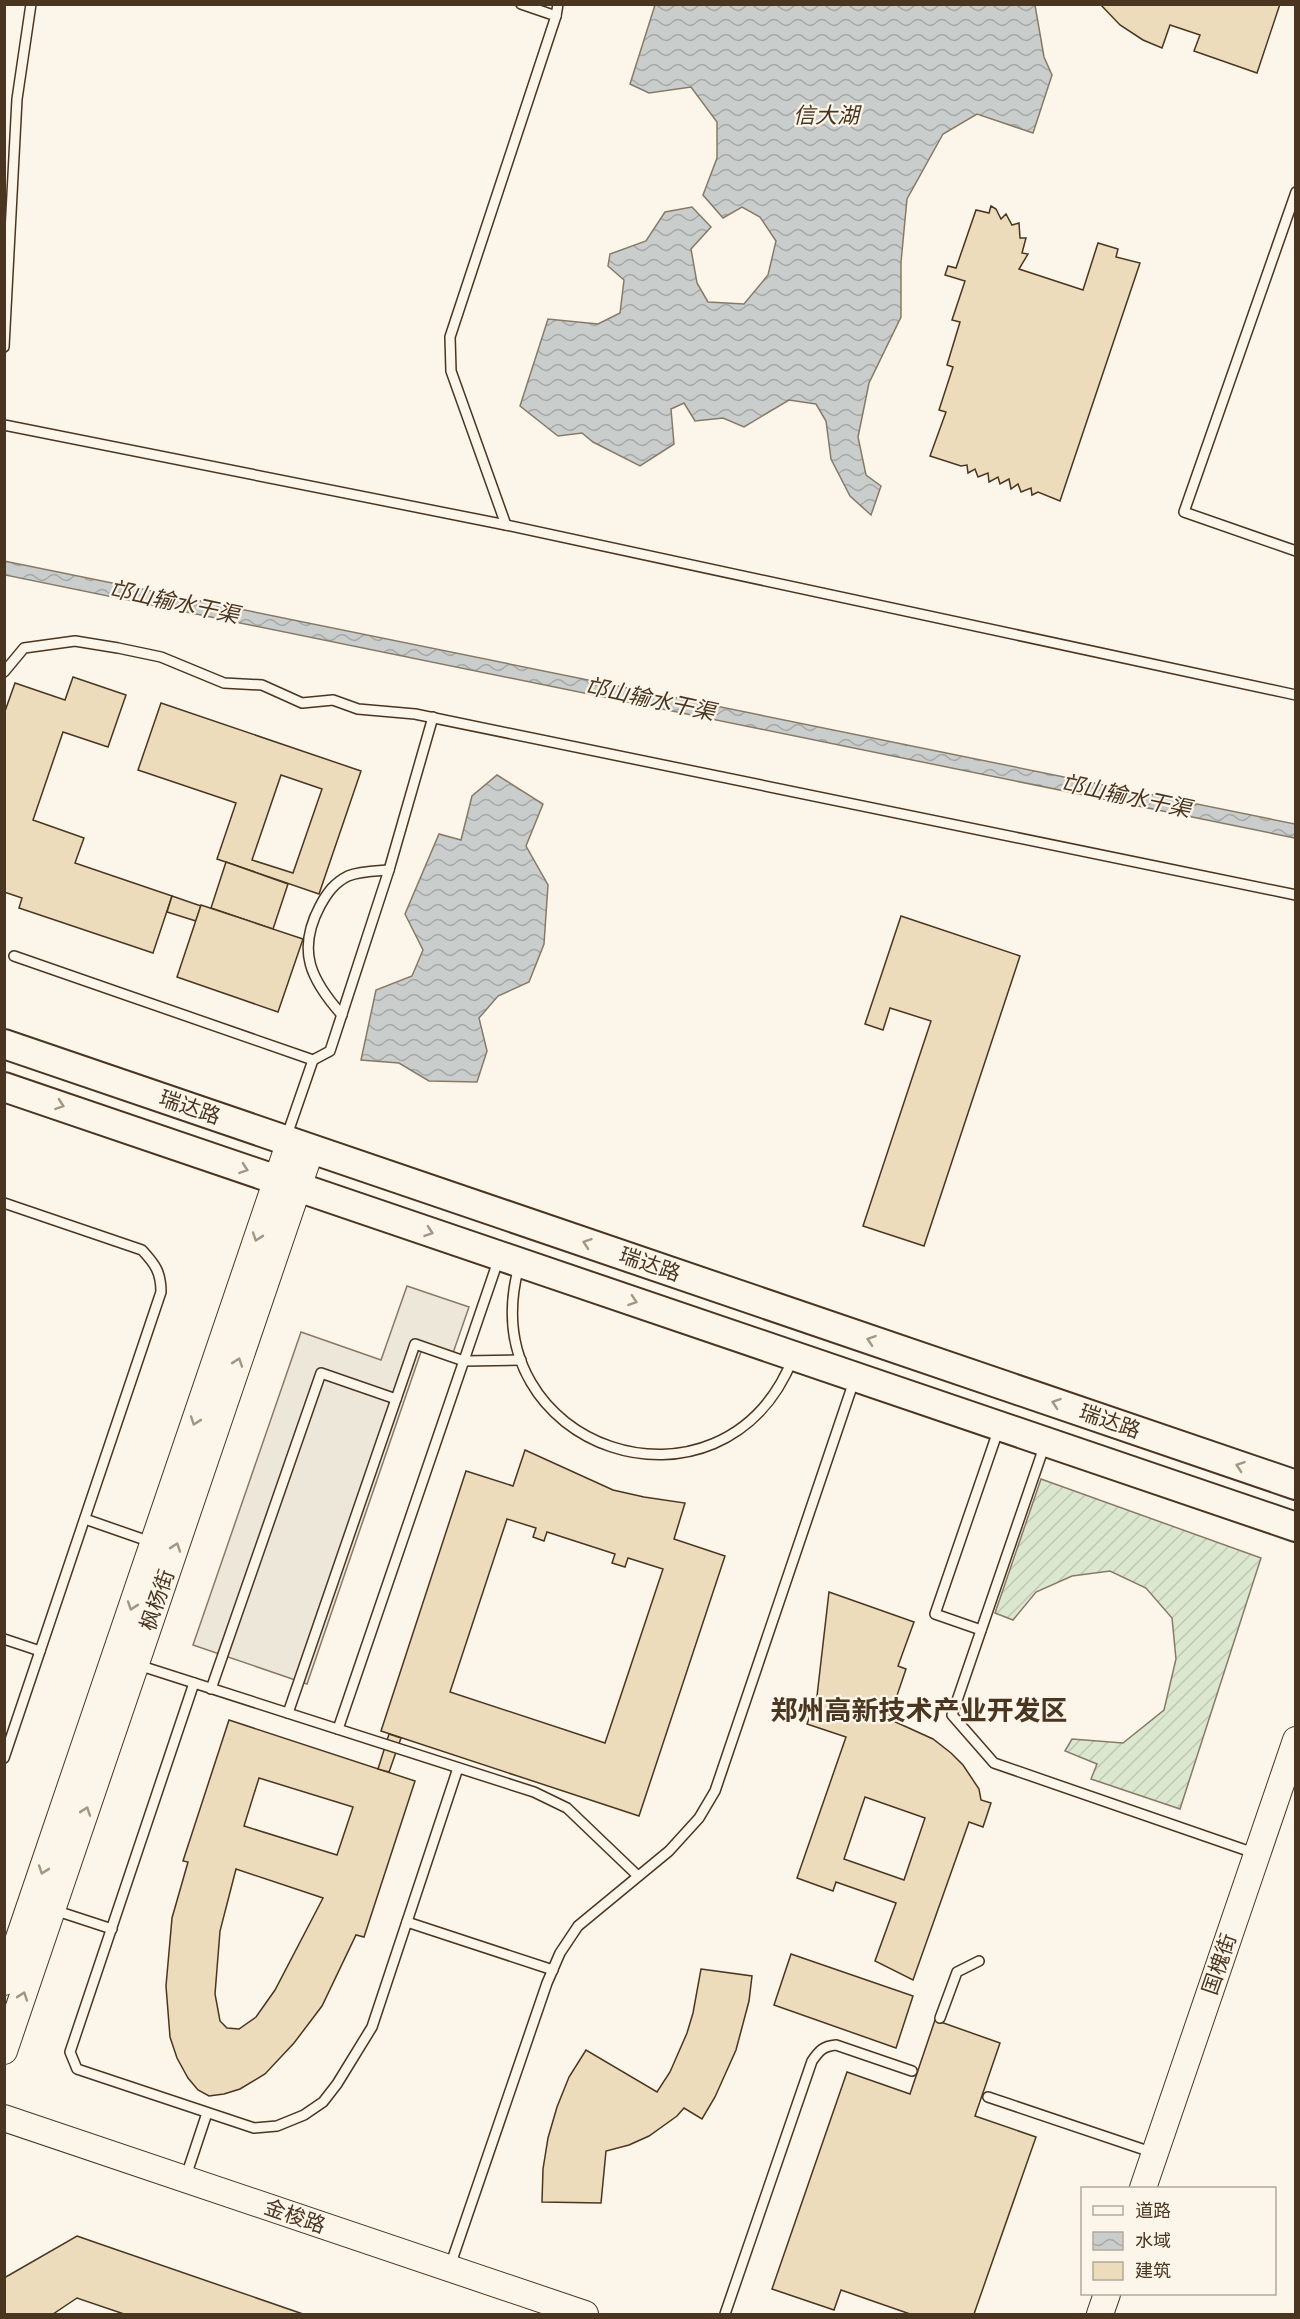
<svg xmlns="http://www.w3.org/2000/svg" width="1300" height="2319" viewBox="0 0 1300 2319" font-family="'Work Sans','Noto Sans SC',sans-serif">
	<defs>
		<pattern id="garden-furrows" width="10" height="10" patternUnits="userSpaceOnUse" patternTransform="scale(1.5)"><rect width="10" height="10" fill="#dce7d0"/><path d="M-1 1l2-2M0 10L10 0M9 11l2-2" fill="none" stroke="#bec7b2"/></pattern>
		<pattern id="water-waves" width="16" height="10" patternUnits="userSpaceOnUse" patternTransform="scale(1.5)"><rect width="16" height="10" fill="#c9cecd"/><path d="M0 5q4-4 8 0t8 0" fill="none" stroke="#a5a8a6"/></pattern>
	</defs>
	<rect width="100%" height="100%" fill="#fbf6e9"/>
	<path fill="url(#garden-furrows)" stroke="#887966" stroke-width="1.5" d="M 1041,1479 L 1261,1558 L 1180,1809 L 1091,1779 L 1097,1764 L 1065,1751 L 1072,1739 L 1123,1743 L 1164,1710 L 1176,1659 L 1172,1618 L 1146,1588 L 1110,1571 L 1072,1576 L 1036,1592 L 1013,1620 L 995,1613 Z"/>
	<path fill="#ede7d9" stroke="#887966" stroke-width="1.5" d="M 407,1286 L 469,1307 L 453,1353 L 424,1343 L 307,1684 L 193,1645 L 301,1332 L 381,1360 Z"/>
	<g fill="url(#water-waves)" stroke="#887966" stroke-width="1.5">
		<path d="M 655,5 L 1035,5 L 1044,57 L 1052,75 L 1033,133 L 977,114 L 943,134 L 907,199 L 901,262 L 901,317 L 869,383 L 858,437 L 866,475 L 881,486 L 871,515 L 850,496 L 831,459 L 826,421 L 816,404 L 789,400 L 744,427 L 723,418 L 695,421 L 684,403 L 671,409 L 674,444 L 640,466 L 593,442 L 582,433 L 558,436 L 520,406 L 548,319 L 598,324 L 620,313 L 624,280 L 608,266 L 610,254 L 646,241 L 665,212 L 692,207 L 711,227 L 691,249 L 697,283 L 708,302 L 744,304 L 768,275 L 776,241 L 760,217 L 742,207 L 723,218 L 703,195 L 717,158 L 717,122 L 691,87 L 649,93 L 630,84 Z"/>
		<path d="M 4,561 L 1295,824 L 1295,838 L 5,575 Z"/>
		<path d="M 497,775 L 543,804 L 526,846 L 548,885 L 544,944 L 529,982 L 498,996 L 479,1018 L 487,1051 L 477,1082 L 429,1081 L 399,1063 L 361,1060 L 376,990 L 412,976 L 423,950 L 405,914 L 439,834 L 461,840 L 472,796 Z"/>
	</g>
	<g fill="#ecdcbc" stroke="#4a3520" stroke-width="1.5" fill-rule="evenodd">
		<path d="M 1100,4 L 1280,4 L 1257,73 L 1194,51 L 1200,35 L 1170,25 L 1162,48 L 1143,40 L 1120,25 Z"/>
		<path d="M 991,206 L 996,209 L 1001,219 L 1006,214 L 1012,225 L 1019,223 L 1020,238 L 1026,238 L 1022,253 L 1028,254 L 1019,269 L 1083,290 L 1098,243 L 1118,249 L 1116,257 L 1140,263 L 1060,501 L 1038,492 L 1032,495 L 1031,488 L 1021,492 L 1018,484 L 1011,489 L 1009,479 L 1000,484 L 998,477 L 989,482 L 988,473 L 978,477 L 975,469 L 968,473 L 967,465 L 961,466 L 930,456 L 946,412 L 939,410 L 953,367 L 947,365 L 960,322 L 952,320 L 965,281 L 945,275 L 948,266 L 956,268 L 976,210 L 989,213 Z"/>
		<path d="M 73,677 L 126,695 L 108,747 L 63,732 L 33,820 L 84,838 L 75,863 L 172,896 L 153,953 L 19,908 L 22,898 L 4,892 L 4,714 L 15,683 L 65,700 Z"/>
		<path d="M 161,703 L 361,771 L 319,894 L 217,859 L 236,803 L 138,770 ZM 281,775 L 322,789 L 293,873 L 252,860 Z"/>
		<path d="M 226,862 L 288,884 L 273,929 L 211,908 Z"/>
		<path d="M 172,896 L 201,906 L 196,921 L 167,912 Z"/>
		<path d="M 201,905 L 303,939 L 278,1012 L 177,977 Z"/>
		<path d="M 901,916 L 1020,956 L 924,1246 L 863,1226 L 931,1021 L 890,1008 L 883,1030 L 865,1024 Z"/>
		<path d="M 525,1450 L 613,1490 L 644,1497 L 685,1503 L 674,1539 L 725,1556 L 639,1816 L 381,1731 L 466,1471 L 513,1486 ZM 507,1519 L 536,1528 L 533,1537 L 544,1541 L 547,1532 L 615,1554 L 612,1563 L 625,1567 L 628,1558 L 663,1569 L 605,1743 L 450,1692 Z"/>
		<path d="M 829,1592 L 914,1622 L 898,1666 L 906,1669 L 889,1719 L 933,1739 L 951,1753 L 963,1765 L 979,1789 L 981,1800 L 991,1803 L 983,1827 L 969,1822 L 913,1980 L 875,1961 L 896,1903 L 836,1882 L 833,1891 L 797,1878 L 846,1737 L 807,1724 L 817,1696 ZM 865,1797 L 925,1818 L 904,1880 L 844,1859 Z"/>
		<path d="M 229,1720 L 415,1781 L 364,1937 L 356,1935 L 322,2006 L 294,2043 L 265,2074 L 240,2089 L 224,2094 L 209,2096 L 198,2090 L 188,2078 L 177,2058 L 170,2037 L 166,1986 L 172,1918 L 188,1862 L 183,1861 ZM 259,1778 L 353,1807 L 337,1855 L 244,1826 ZM 236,1869 L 323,1898 L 275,1990 L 256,2017 L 239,2029 L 227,2028 L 220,2021 L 215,1994 L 220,1931 Z"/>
		<path d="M 389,1734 L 401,1738 L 389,1772 L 378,1769 Z"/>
		<path d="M 791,1954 L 913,1996 L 896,2048 L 774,2005 Z"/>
		<path d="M 701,1969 L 752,1976 L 749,2001 L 736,2050 L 715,2097 L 702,2119 L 684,2108 L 677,2116 L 649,2136 L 629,2145 L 606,2151 L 601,2203 L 542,2202 L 543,2169 L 548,2138 L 557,2107 L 569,2077 L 586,2050 L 657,2092 L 670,2072 L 687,2033 L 693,2013 Z"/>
		<path d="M 935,2020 L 1000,2043 L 975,2116 L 1036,2137 L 974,2314 L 910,2314 L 841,2290 L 834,2310 L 772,2289 L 847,2072 L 910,2094 Z"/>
		<path d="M 77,2236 L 97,2243 L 303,2314 L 124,2314 L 77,2298 L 53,2314 L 4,2314 L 4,2278 Z"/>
	</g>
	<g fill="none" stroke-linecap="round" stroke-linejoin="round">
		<defs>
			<g id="lane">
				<path d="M 556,16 L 558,4"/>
				<path d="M 1296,192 L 1184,512 L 1296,551"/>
				<path d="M 4,347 L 17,99 L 31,4"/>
				<path d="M 4,425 L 506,525 L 1296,695"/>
				<path d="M 506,525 L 451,371 L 450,337 L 556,16 L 521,4"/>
				<path d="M 4,672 L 24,648 L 75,641 L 118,648 L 161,657 L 224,683 L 262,685 L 302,703 L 333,700 L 358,709 L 415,714 L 1296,895"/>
				<path d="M 14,956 L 313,1060 L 286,1138"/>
				<path d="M 342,1015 C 311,980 296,951 320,906 C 327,893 334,883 348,876 C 360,871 376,871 389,870"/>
				<path d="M 313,1060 L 330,1051 L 389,870 L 433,717"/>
				<path d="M 4,1203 L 142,1250 C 155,1264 161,1272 161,1292 L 4,1758"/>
				<path d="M 519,1266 C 469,1449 723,1534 793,1358"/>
				<path d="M 1045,1444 L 952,1715 L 994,1763 L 1254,1853"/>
				<path d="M 85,1519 L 151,1542"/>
				<path d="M 981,1630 L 935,1614 L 999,1428"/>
				<path d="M 4,1639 L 40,1651"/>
				<path d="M 138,1665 L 534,1792 L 567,1808 L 638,1876"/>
				<path d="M 194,1683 L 70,2052 L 77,2069 L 254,2128 L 277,2126 L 304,2115 L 323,2102 L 337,2084 L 372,2027 L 458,1768"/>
				<path d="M 211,1689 L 321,1373 L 396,1399"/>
				<path d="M 288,1713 L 415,1344 L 464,1361 L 521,1360"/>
				<path d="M 338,1729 L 499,1258"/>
				<path d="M 54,1910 L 112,1929"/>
				<path d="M 407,1922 L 553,1970"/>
				<path d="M 940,2018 L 957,1972 L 979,1961"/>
				<path d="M 988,2097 L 1154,2153"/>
				<path d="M 185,2179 L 207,2113"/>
				<path d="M 450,2266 L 547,1983 L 560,1953 L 578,1926 L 669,1851 L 699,1818 L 715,1791 L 855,1378"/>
				<path d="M 725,2314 L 812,2061 C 819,2051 823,2046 836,2045 L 912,2071"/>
			</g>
			<g id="secondary">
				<path d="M 4,1982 L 290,1141"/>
				<path d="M 4,2051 L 311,1149"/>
				<path d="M 4,2118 L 585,2314"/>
				<path d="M 1143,2188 L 1296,1740"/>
				<path d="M 1100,2314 L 1107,2294"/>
			</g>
			<g id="primary">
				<path d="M 4,1044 L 1296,1485"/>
				<path d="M 4,1087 L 1296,1527"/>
			</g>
		</defs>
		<use href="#lane" stroke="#4a3520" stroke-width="12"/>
		<use href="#secondary" stroke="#4a3520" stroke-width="28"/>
		<use href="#primary" stroke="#4a3520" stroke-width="32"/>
		<use href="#lane" stroke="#fbf6e9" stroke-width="9"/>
		<use href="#secondary" stroke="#fbf6e9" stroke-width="26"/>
		<use href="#primary" stroke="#fbf6e9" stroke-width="28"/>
	</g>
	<defs><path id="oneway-chevron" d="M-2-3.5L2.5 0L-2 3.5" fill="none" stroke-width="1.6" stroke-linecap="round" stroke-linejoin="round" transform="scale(1.5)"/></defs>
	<g stroke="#a29684">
		<use href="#oneway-chevron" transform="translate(60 1105) rotate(19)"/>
		<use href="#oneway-chevron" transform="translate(244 1169) rotate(19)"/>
		<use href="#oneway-chevron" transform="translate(429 1232) rotate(19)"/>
		<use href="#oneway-chevron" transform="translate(257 1237) rotate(109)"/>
		<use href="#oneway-chevron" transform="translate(587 1243) rotate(-161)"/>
		<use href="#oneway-chevron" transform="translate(633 1301) rotate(19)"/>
		<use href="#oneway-chevron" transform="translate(871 1340) rotate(-161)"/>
		<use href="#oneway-chevron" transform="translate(238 1362) rotate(-71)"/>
		<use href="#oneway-chevron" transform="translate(1056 1403) rotate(-161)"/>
		<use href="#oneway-chevron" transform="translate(195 1421) rotate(109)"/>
		<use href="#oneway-chevron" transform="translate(1240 1466) rotate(-161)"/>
		<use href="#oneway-chevron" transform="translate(176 1547) rotate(-71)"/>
		<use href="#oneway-chevron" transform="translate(132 1606) rotate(109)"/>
		<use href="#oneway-chevron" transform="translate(86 1811) rotate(-71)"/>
		<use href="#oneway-chevron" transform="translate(43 1870) rotate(109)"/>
		<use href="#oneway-chevron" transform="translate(23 1996) rotate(-71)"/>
	</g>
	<g text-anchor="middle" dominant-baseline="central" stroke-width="4.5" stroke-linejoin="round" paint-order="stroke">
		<g font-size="21" fill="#4a3520" stroke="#fbf6e9">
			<text transform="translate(190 1107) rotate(19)">瑞达路</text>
			<text transform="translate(650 1264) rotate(19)">瑞达路</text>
			<text transform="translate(1110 1421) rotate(19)">瑞达路</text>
			<text transform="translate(157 1600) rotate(-71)">枫杨街</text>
			<text transform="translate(1219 1964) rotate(-71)">国槐街</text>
			<text transform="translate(295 2216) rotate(19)">金梭路</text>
		</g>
		<g font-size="22" font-style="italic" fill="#4a3520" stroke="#fbf6e9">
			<text x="826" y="115">信大湖</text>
			<text transform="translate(174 602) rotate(12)">邙山输水干渠</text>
			<text transform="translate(650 699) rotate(12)">邙山输水干渠</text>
			<text transform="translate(1126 796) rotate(12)">邙山输水干渠</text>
		</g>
		<g font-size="27" font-weight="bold" fill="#4a3520" stroke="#fbf6e9">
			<text x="919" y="1711">郑州高新技术产业开发区</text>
		</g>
	</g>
	<rect width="1300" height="2319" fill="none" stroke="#4a3520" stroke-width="12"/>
	<rect x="1081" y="2187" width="195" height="108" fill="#fbf6e9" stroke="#b4a999" stroke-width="1.5"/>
	<rect x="1093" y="2206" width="30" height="9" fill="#fbf6e9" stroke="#b4a999" stroke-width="1.5"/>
	<text x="1135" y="2217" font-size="18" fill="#4a3520">道路</text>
	<rect x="1093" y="2232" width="30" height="18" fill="url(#water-waves)" stroke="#b4a999" stroke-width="1.5"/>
	<text x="1135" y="2247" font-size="18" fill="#4a3520">水域</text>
	<rect x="1093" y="2262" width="30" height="18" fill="#ecdcbc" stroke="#b4a999" stroke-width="1.5"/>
	<text x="1135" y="2277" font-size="18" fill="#4a3520">建筑</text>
</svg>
